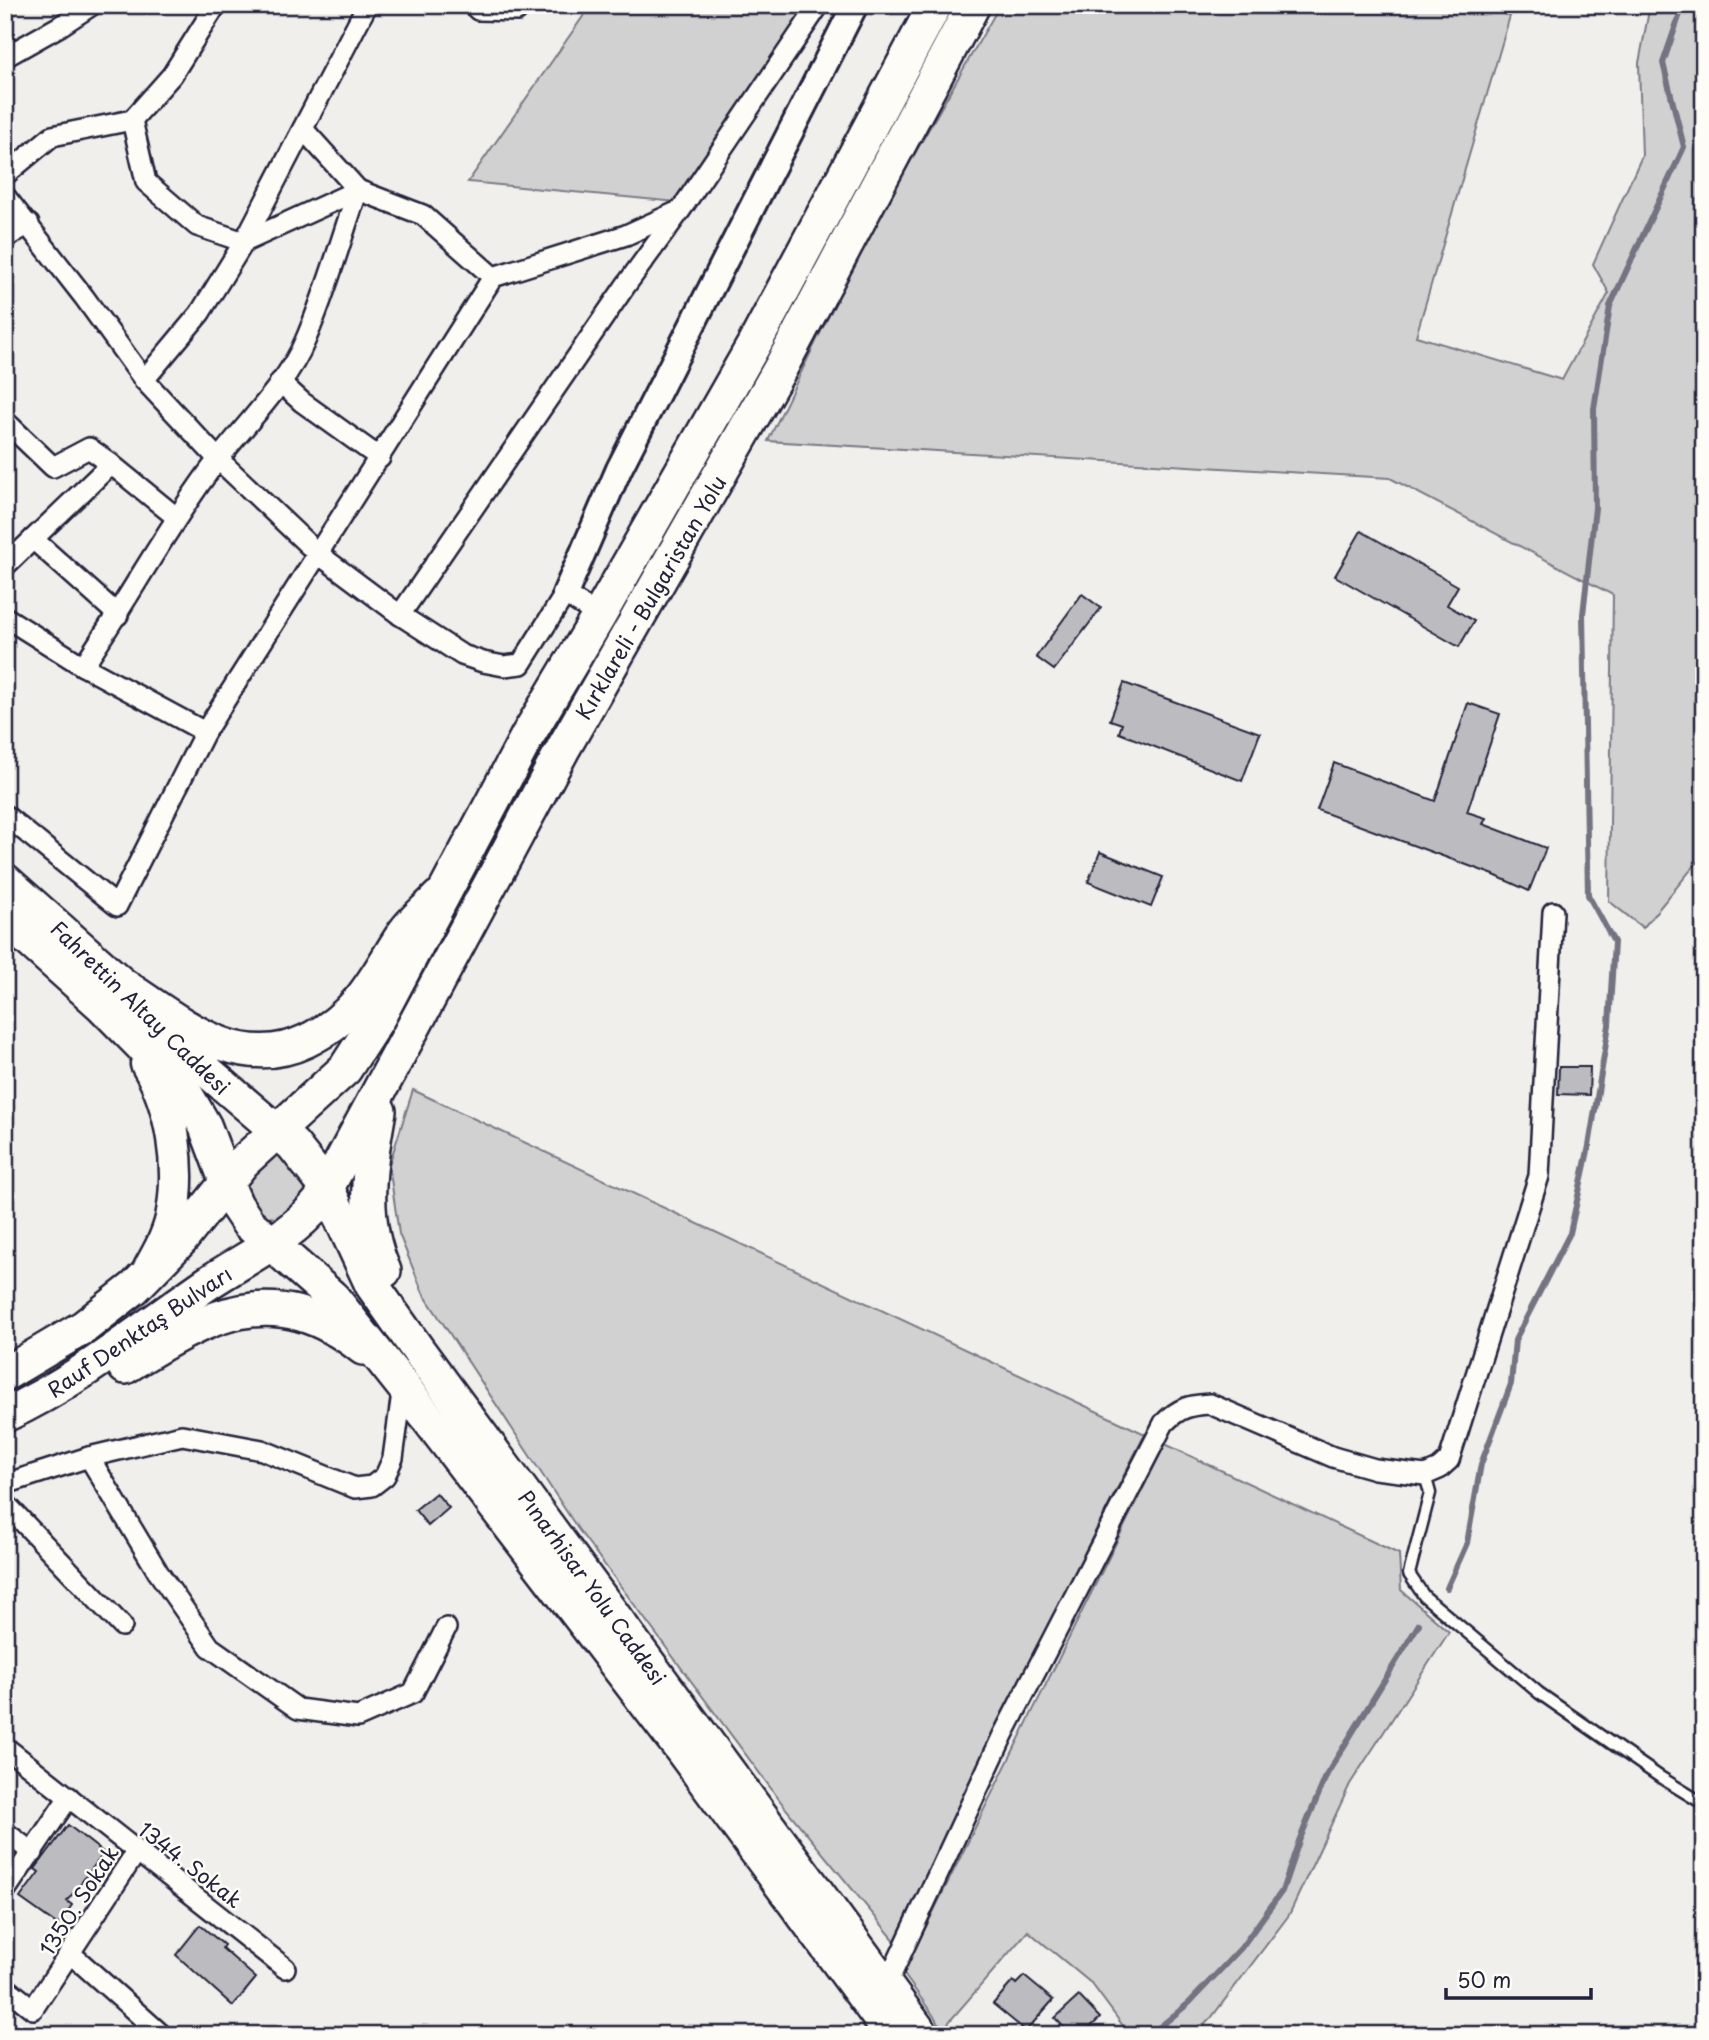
<svg xmlns="http://www.w3.org/2000/svg" width="1709" height="2040" viewBox="0 0 1709 2040" font-family="'Playpen Sans',sans-serif">
	<rect width="100%" height="100%" fill="#f0efec"/>
	<filter id="ink" filterUnits="userSpaceOnUse"><feTurbulence type="fractalNoise" baseFrequency=".0143" numOctaves="2"/><feDisplacementMap in="SourceGraphic" scale="14" xChannelSelector="R" yChannelSelector="G"/><feConvolveMatrix kernelMatrix="1 2 1 2 8 2 1 2 1" color-interpolation-filters="sRGB"/></filter>
	<g filter="url(#ink)">
		<g fill="#d2d1d1" stroke="#7a7a86" stroke-width="2">
			<path d="M 591,5 L 806,5 L 786,45 L 677,202 L 468,182 Z"/>
			<path d="M 1000,5 L 1479,5 L 1510,16 L 1416,336 L 1562,380 L 1609,293 L 1593,264 L 1642,156 L 1639,63 L 1650,5 L 1704,5 L 1704,854 L 1643,928 L 1609,901 L 1613,595 L 1390,478 L 768,441 L 864,242 Z"/>
			<path d="M 413,1090 L 1145,1434 C 1059,1602 974,1770 895,1941 L 787,1810 L 578,1529 L 423,1293 L 399,1234 L 389,1165 Z"/>
			<path d="M 274,1155 L 285,1156 L 306,1180 L 307,1191 L 287,1217 C 270,1220 263,1216 249,1207 L 244,1178 Z"/>
			<path d="M 1165,1444 L 1399,1554 L 1401,1590 L 1449,1632 L 1350,1784 L 1289,1915 L 1211,2018 L 1194,2035 L 1123,2035 L 1126,2030 L 1092,1984 L 1028,1931 L 943,2029 L 903,1973 Z"/>
		</g>
		<g fill="none" stroke-linecap="round" stroke-linejoin="round">
			<g stroke="#737381" stroke-width="6">
				<path d="M 1447,1588 L 1467,1543 L 1481,1464 L 1511,1384 L 1515,1340 L 1570,1233 L 1589,1146 L 1609,1025 L 1614,942 L 1588,895 L 1583,614 L 1595,508 L 1594,409 L 1610,306 L 1684,147 L 1663,63 L 1683,5"/>
				<path d="M 1150,2035 L 1189,2003 L 1241,1948 L 1282,1891 L 1299,1841 L 1327,1774 L 1419,1624"/>
			</g>
		</g>
		<g fill="#bcbcc0" stroke="#22223b" stroke-width="2">
			<path d="M 1361,531 L 1458,586 L 1447,605 L 1474,621 L 1459,647 L 1335,576 Z"/>
			<path d="M 1082,594 L 1101,608 L 1054,670 L 1036,657 Z"/>
			<path d="M 1124,683 L 1260,733 L 1242,781 L 1119,733 L 1122,724 L 1110,720 Z"/>
			<path d="M 1468,703 L 1500,714 L 1467,812 L 1486,818 L 1483,824 L 1546,848 L 1529,891 L 1494,875 L 1317,810 L 1334,763 L 1435,801 Z"/>
			<path d="M 1100,852 L 1163,877 L 1151,907 L 1088,882 Z"/>
			<path d="M 1559,1067 L 1590,1067 L 1589,1095 L 1558,1094 Z"/>
			<path d="M 436,1493 L 449,1508 L 428,1526 L 415,1510 Z"/>
			<path d="M 68,1825 L 104,1853 L 67,1901 L 72,1905 L 58,1925 L 20,1898 L 39,1872 L 35,1869 Z"/>
			<path d="M 200,1925 L 224,1945 L 222,1948 L 256,1978 L 233,2006 L 176,1955 Z"/>
			<path d="M 1024,1976 L 1053,2000 L 1026,2031 L 993,2004 L 1013,1981 L 1016,1984 Z"/>
			<path d="M 1079,1996 L 1100,2018 L 1082,2035 L 1071,2035 L 1055,2018 Z"/>
		</g>
		<g fill="none" stroke-linecap="round" stroke-linejoin="round">
			<defs>
				<path id="service" d="M 1425,1475 L 1430,1493 L 1409,1574 L 1424,1596 L 1539,1693 L 1660,1777 L 1704,1804"/>
				<g id="minor">
					<path d="M 473,5 L 478,10 L 517,11 L 522,5"/>
					<path d="M 5,57 L 60,26 L 92,5"/>
					<path d="M 132,120 L 146,182 L 197,226 L 244,242 L 358,190 L 423,215 L 493,277 L 626,235 L 679,211"/>
					<path d="M 5,175 L 52,136 L 132,120 L 172,75 L 216,5"/>
					<path d="M 5,196 L 84,297 L 144,380 L 218,459 L 317,553 L 400,615 L 462,655 L 483,662 L 504,666 L 521,664 L 565,594 L 599,616"/>
					<path d="M 5,238 L 29,224"/>
					<path d="M 144,380 L 200,313 L 244,242 L 367,5"/>
					<path d="M 280,382 L 302,402 L 380,458"/>
					<path d="M 5,421 L 53,467 L 89,448 L 111,464 L 176,517"/>
					<path d="M 33,539 L 118,615"/>
					<path d="M 5,566 L 111,464"/>
					<path d="M 400,615 L 626,285 L 680,211 L 819,5"/>
					<path d="M 5,617 L 83,666 L 205,732"/>
					<path d="M 83,666 C 126,603 162,536 207,474 C 237,432 286,387 305,341 C 326,293 341,239 358,190 L 303,129"/>
					<path d="M 5,815 L 117,906 L 205,732 L 493,277"/>
					<path d="M 89,1457 L 158,1572 L 210,1647 L 298,1709 L 358,1717 L 413,1693 L 446,1628"/>
					<path d="M 5,1484 L 89,1457 L 182,1435 L 262,1450 L 355,1488 L 372,1486 L 385,1476 L 393,1458 L 403,1386"/>
					<path d="M 5,1503 L 122,1626"/>
					<path d="M 5,1747 L 285,1968"/>
					<path d="M 5,1832 L 33,1853"/>
					<path d="M 5,1891 L 69,1797"/>
					<path d="M 70,1953 L 162,2035"/>
					<path d="M 886,1986 L 1003,1735 L 1164,1423 C 1179,1408 1189,1405 1210,1404 L 1333,1457 L 1375,1469 L 1425,1475 L 1439,1469 L 1449,1460 L 1539,1176 L 1553,912"/>
					<path d="M 5,1987 L 33,2009 L 137,1851"/>
				</g>
				<path id="tertiary" d="M 565,594 L 619,469 L 855,5"/>
				<g id="primary">
					<path d="M 5,880 L 122,984 L 207,1071 L 278,1132"/>
					<path d="M 5,919 L 101,1005 L 175,1080 L 187,1095 L 205,1126 L 226,1182"/>
					<path d="M 122,984 C 178,1020 237,1074 306,1041 C 327,1031 345,1017 360,999 C 377,978 389,954 404,932 C 413,919 427,909 438,897"/>
					<path d="M 147,1064 C 173,1107 182,1168 172,1218 C 168,1236 159,1252 150,1268"/>
				</g>
				<g id="trunk">
					<path d="M 379,1111 C 369,1167 360,1217 384,1271"/>
					<path d="M 278,1132 L 293,1145 L 327,1188 L 372,1285 L 418,1350 L 922,2035"/>
					<path d="M 226,1182 L 236,1205 L 248,1223 L 333,1298 L 403,1386 L 681,1749 L 892,2035"/>
					<path d="M 125,1367 C 209,1314 274,1278 363,1348"/>
					<path d="M 5,1374 L 84,1327 L 134,1288 L 181,1240 L 243,1162 L 345,1069 L 378,1018 L 528,735 L 599,616 L 756,341 L 935,5"/>
					<path d="M 5,1415 C 79,1381 141,1329 208,1283 C 247,1257 290,1238 320,1201 L 564,747 L 781,367 L 973,5"/>
				</g>
			</defs>
			<use href="#service" stroke="#22223b" stroke-width="15"/>
			<use href="#minor" stroke="#22223b" stroke-width="24"/>
			<use href="#tertiary" stroke="#22223b" stroke-width="30"/>
			<use href="#primary" stroke="#22223b" stroke-width="37"/>
			<use href="#trunk" stroke="#22223b" stroke-width="38"/>
			<use href="#service" stroke="#fdfcf7" stroke-width="10"/>
			<use href="#minor" stroke="#fdfcf7" stroke-width="19"/>
			<use href="#tertiary" stroke="#fdfcf7" stroke-width="24"/>
			<use href="#primary" stroke="#fdfcf7" stroke-width="32"/>
			<use href="#trunk" stroke="#fdfcf7" stroke-width="33"/>
		</g>
	</g>
	<g text-anchor="middle" dominant-baseline="central" stroke-width="5" stroke-linejoin="round" paint-order="stroke">
		<g font-size="21" fill="#22223b" stroke="#fdfcf7">
			<text transform="translate(650 597) rotate(-60)">Kırklareli - Bulgaristan Yolu</text>
			<text transform="translate(141 1007) rotate(44)">Fahrettin Altay Caddesi</text>
			<text transform="translate(139 1331) rotate(-34)">Rauf Denktaş Bulvarı</text>
			<text transform="translate(593 1587) rotate(54)">Pınarhisar Yolu Caddesi</text>
			<text transform="translate(191 1864) rotate(38)">1344. Sokak</text>
			<text transform="translate(78 1900) rotate(-57)">1350. Sokak</text>
		</g>
	</g>
	<rect width="1709" height="2040" fill="none" stroke="#fdfcf7" stroke-width="28"/>
	<rect x="14" y="14" width="1681" height="2012" fill="none" stroke="#22223b" stroke-width="2.5" filter="url(#ink)"/>
	<path d="M1446 1988v10h145v-10" fill="none" stroke="#22223b" stroke-width="3.5"/>
	<text x="1457" y="1988" font-size="21" fill="#22223b" stroke="#fdfcf7" stroke-width="5" paint-order="stroke">50 m</text>
</svg>
